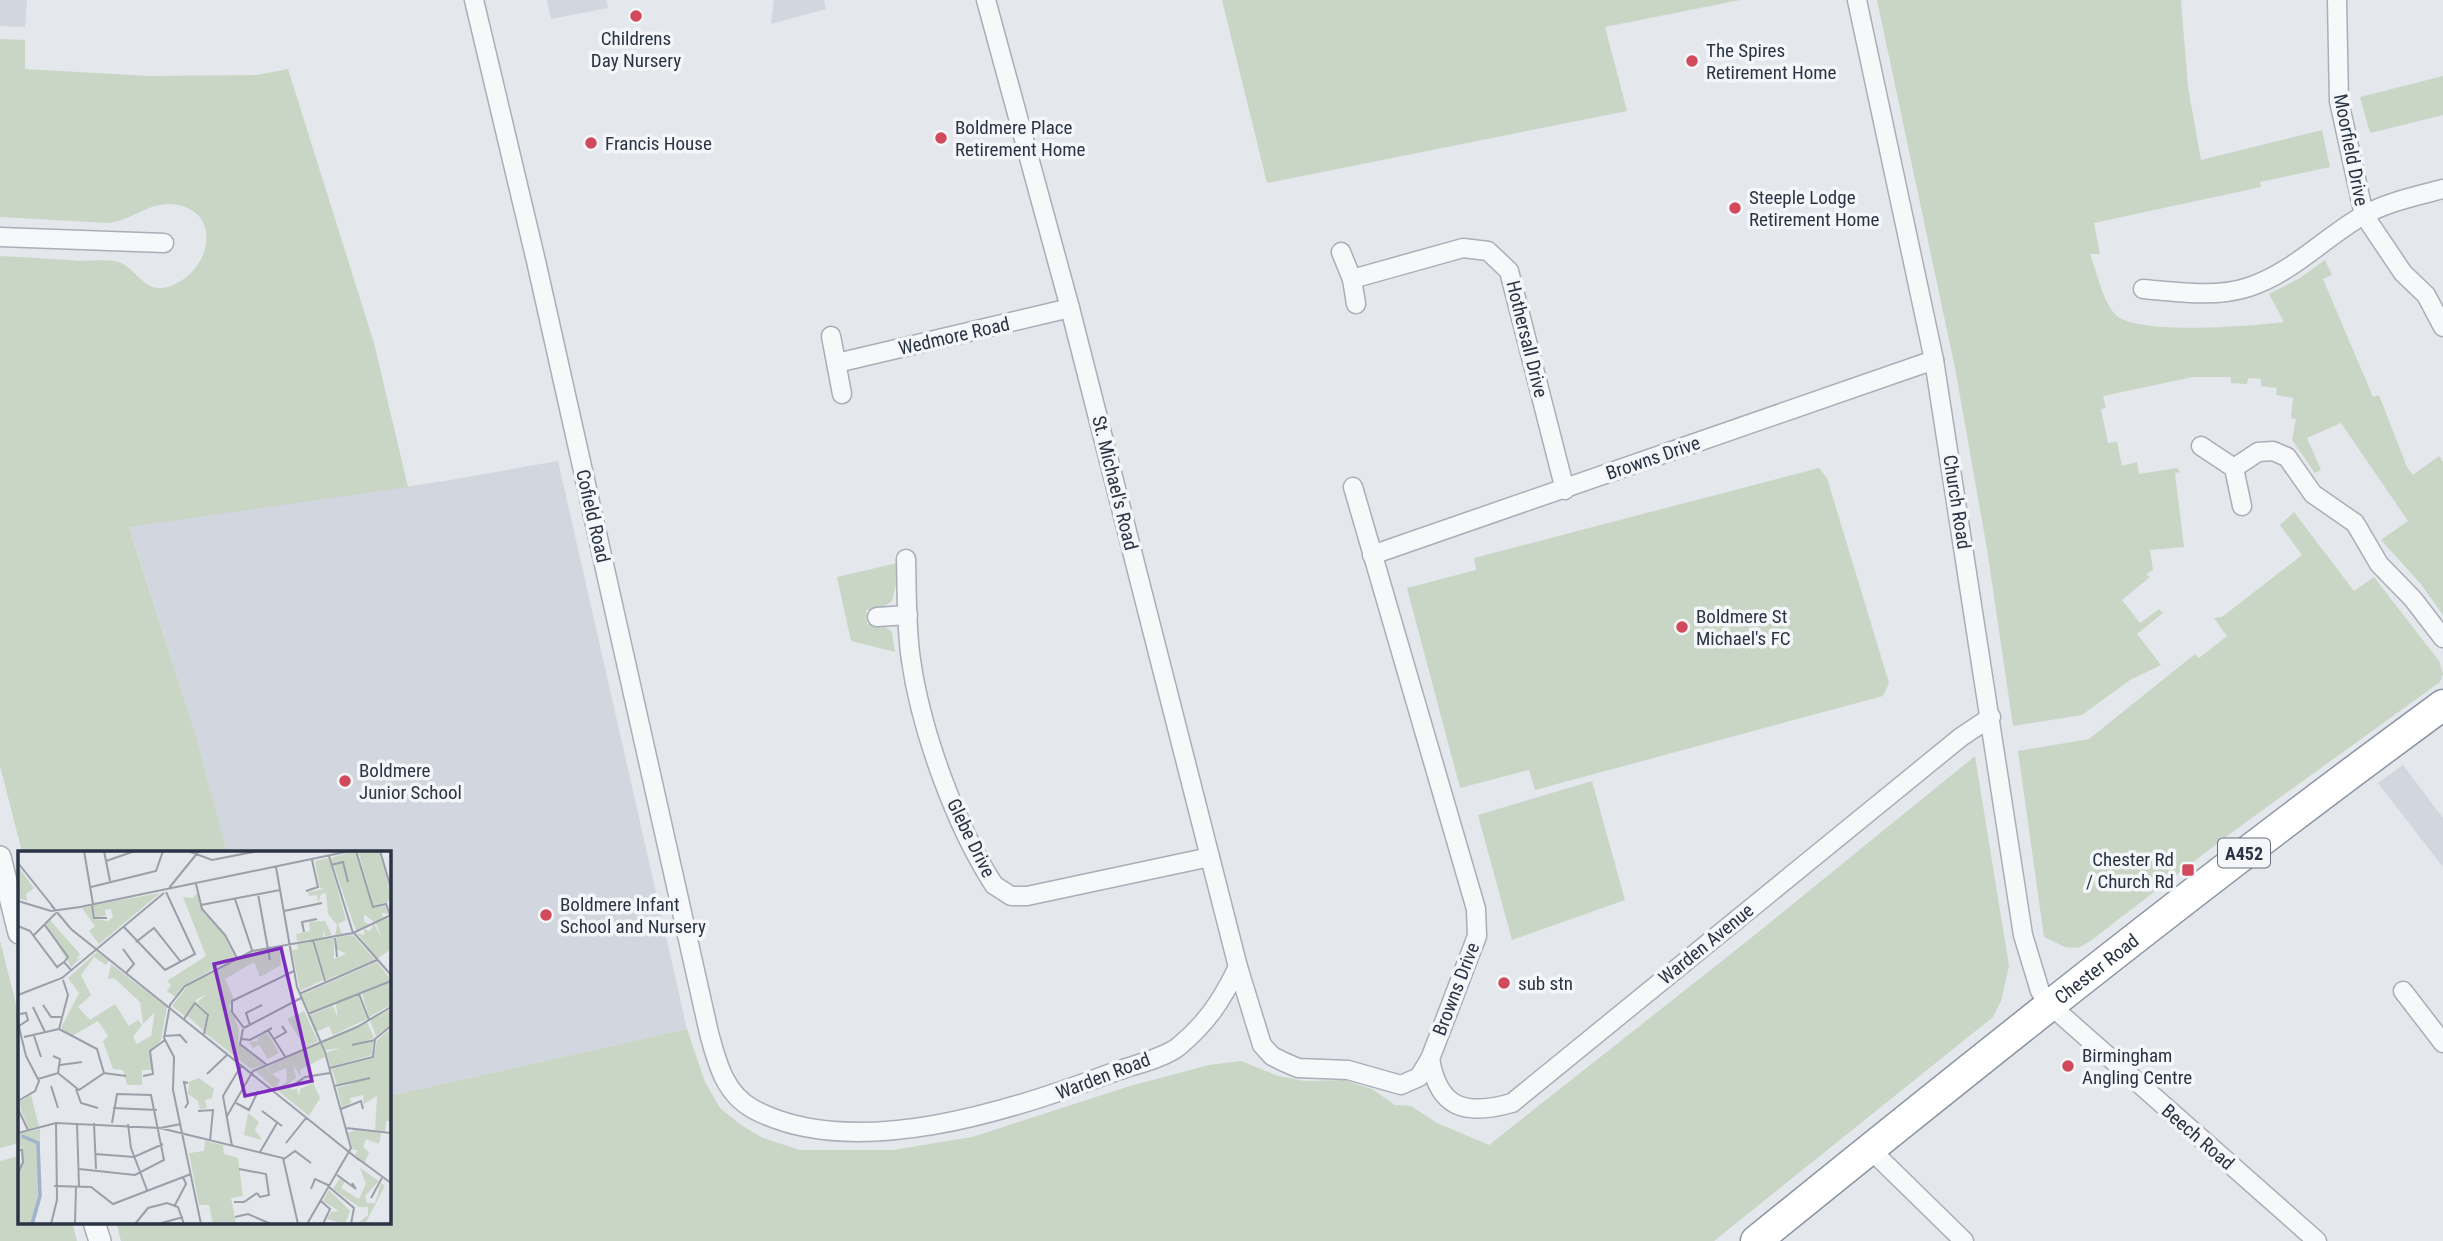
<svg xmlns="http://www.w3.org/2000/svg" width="2443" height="1241" viewBox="0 0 2443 1241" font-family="'Roboto Condensed',sans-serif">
	<rect width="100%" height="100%" fill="#e4e7ec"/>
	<g fill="#d2d6de">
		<path d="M 0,0 L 27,0 L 25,27 L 0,26 Z"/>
		<path d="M 547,0 L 606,0 L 608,8 L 551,19 Z"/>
		<path d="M 774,0 L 824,0 L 826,9 L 771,24 Z"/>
		<path d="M 558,461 L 687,1029 L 389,1096 L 388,852 L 227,852 L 196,736 L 129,526 L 445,481 Z"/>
		<path d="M 2403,765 L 2443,818 L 2443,867 L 2378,783 Z"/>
	</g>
	<g fill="#c9d6c5">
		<path d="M 1222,0 L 1740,0 L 1605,27 L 1627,111 L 1267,183 Z"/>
		<path d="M 1877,0 L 2181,0 L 2188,87 L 2201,160 L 2322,130 L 2330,167 L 2260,182 L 2261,187 L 2094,223 L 2100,254 L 2090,254 C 2097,272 2102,300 2115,314 C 2134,336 2253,326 2284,322 L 2269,294 L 2300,278 L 2325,260 L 2332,275 L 2323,279 L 2373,397 L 2379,395 L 2407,467 L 2413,475 L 2439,456 L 2443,462 L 2443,615 L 2420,583 L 2381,540 L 2408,521 L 2341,423 L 2307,438 L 2321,470 L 2315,473 L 2292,440 L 2296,419 L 2291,418 L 2293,398 L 2276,395 L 2277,388 L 2261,386 L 2261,379 L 2248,378 L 2247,384 L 2231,383 L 2231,377 L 2193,377 L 2103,396 L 2106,408 L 2101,409 L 2108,443 L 2117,442 L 2122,466 L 2137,462 L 2139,474 L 2177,468 L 2180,472 L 2175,473 L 2184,547 L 2150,550 L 2153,570 L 2146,574 L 2150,577 L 2122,600 L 2140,623 L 2159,609 L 2163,613 L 2137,634 L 2161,665 L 2130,680 L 2082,715 L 2013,726 L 1987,549 L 1955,368 Z"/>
		<path d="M 0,39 L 25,40 L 25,69 L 149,76 L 257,75 L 288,69 L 374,343 L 408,487 L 129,527 L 196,736 L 227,852 L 22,852 L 0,766 L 0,256 C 27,257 53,259 80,261 C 92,261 106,259 118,262 C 136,267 144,294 168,287 C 213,273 225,206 169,204 C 147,204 131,220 109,223 L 0,217 Z"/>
		<path d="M 2443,76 L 2443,115 L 2370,133 L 2360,97 Z"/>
		<path d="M 1819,468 L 1827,478 L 1889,683 L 1883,696 L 1535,790 L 1529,770 L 1460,788 L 1407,588 L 1476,570 L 1474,558 Z"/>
		<path d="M 2294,512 L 2354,591 L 2374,577 L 2439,661 L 2443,674 L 2440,682 L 2231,833 L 2089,942 L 2078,948 L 2065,947 L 2044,937 L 2018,751 L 2089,739 L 2195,654 L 2199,658 L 2227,636 L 2214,618 L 2222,617 L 2302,555 L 2280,525 Z"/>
		<path d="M 910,560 L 898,577 L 892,601 L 881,609 L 866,610 L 867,624 L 884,626 L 892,632 L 895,652 L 851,641 L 837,577 Z"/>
		<path d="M 1975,756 L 2009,966 L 2001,1001 L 1993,1017 L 1714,1241 L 121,1241 L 116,1222 L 388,1222 L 389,1096 L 687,1029 L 705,1082 L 720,1108 L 741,1125 L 763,1138 L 800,1150 L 893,1150 L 972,1137 L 1130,1086 L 1209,1065 L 1241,1061 L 1278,1076 L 1305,1081 L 1344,1080 L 1372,1089 L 1395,1105 L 1411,1106 L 1437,1123 L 1489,1145 L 1756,934 Z"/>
		<path d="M 1592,781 L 1625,900 L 1512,940 L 1478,815 Z"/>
		<path d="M 0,941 L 19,1016 L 19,1143 L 0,1148 Z"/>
		<path d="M 19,1156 L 19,1222 L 72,1222 L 77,1241 L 0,1241 L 0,1161 Z"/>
	</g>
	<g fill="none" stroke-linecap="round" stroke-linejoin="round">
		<defs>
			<g id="minor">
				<path d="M 474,0 L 536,261 L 709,1033 C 717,1062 724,1093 753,1109 C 853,1163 1014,1110 1114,1072 C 1133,1065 1162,1059 1178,1047 C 1207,1023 1222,1000 1238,967"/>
				<path d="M 986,0 L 1070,308 L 1238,967 L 1262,1045 L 1272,1056 L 1284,1062 L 1298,1068 L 1348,1070 L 1401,1085 L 1419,1077 L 1430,1059 L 1477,936 L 1476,909 L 1353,487"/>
				<path d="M 1857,0 L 1934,360 L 2023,935 L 2040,991 L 2049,1004 L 2317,1241"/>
				<path d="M 2337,0 L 2339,101 L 2364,215 L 2403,273 L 2426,295 L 2443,327"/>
				<path d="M 0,237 L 164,243"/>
				<path d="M 1341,252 L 1352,279"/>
				<path d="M 2143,289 C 2177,292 2216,298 2249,287 C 2292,273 2324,238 2362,216 C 2387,202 2416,196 2443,189"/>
				<path d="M 1356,304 L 1352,279 L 1463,248 L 1488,251 L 1509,271 L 1565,490"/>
				<path d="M 831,336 L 842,394"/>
				<path d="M 837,363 L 1070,308"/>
				<path d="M 2201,446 L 2234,468 L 2242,506"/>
				<path d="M 2234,468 L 2258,452 L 2273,451 L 2287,457 L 2313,494 L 2355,523 L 2379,564 L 2413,599 L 2443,638"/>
				<path d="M 1372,555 L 1934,360"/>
				<path d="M 906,559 C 907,592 906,627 911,660 C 921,730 955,825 994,885 L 1011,896 L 1027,896 L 1210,857"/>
				<path d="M 877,617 L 908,615"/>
				<path d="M 2403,991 L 2443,1043"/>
				<path d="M 1430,1059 C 1439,1109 1465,1116 1512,1103 L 1961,737 L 1991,717"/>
				<path d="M 1870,1149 L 1964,1241"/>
			</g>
			<g id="tertiary">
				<path d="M 0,857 L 19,933"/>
				<path d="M 94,1222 L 100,1241"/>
			</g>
			<g id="trunk">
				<path id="s1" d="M 1756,1241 C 1982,1058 2208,877 2443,705"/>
			</g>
		</defs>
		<use href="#minor" stroke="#a9aeb7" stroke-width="21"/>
		<use href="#tertiary" stroke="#a9aeb7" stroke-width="24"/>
		<use href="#trunk" stroke="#8b94a3" stroke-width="33"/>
		<use href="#minor" stroke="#f7f8fa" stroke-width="18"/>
		<use href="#tertiary" stroke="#f7f8fa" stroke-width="21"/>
		<use href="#trunk" stroke="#fff" stroke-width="30"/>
	</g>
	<g fill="#d1495b" stroke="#f4f6f9" stroke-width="2.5">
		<circle cx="636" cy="16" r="7"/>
		<circle cx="1692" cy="61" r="7"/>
		<circle cx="941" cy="138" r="7"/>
		<circle cx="591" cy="143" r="7"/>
		<circle cx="1735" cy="208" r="7"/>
		<circle cx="1682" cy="627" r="7"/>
		<circle cx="345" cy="781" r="7"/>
		<rect x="2181" y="863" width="14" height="14" rx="3.5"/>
		<circle cx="546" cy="915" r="7"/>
		<circle cx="1504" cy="983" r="7"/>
		<circle cx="2068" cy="1066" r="7"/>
	</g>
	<g text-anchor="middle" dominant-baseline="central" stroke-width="7" stroke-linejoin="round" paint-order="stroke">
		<rect fill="#f4f6f9" stroke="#676e7b" stroke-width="2" x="2218" y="838.5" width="52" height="29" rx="5"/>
		<g font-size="18" font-weight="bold" fill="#2b3445">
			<text x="2244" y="853">A452</text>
		</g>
		<g font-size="19" fill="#2b3445" stroke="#f4f6f9" text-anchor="start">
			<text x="636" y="38" text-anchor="middle">Childrens<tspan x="636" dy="22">Day Nursery</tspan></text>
			<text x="1706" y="50">The Spires<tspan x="1706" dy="22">Retirement Home</tspan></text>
			<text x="955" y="127">Boldmere Place<tspan x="955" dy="22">Retirement Home</tspan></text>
			<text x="605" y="143">Francis House</text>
			<text x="1749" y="197">Steeple Lodge<tspan x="1749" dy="22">Retirement Home</tspan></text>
			<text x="1696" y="616">Boldmere St<tspan x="1696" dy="22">Michael's FC</tspan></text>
			<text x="359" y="770">Boldmere<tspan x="359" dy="22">Junior School</tspan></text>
			<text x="2174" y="859" text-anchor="end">Chester Rd<tspan x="2174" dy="22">/ Church Rd</tspan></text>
			<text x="560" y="904">Boldmere Infant<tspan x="560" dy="22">School and Nursery</tspan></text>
			<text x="1518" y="983">sub stn</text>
			<text x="2082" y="1055">Birmingham<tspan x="2082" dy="22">Angling Centre</tspan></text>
		</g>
		<g font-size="19" fill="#2b3445" stroke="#f4f6f9">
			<text transform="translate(2351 150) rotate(79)">Moorfield Drive</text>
			<text transform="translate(954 336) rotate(-13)">Wedmore Road</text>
			<text transform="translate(1527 339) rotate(76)">Hothersall Drive</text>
			<text transform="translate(1653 458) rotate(-19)">Browns Drive</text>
			<text transform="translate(1115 483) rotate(76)">St. Michael's Road</text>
			<text transform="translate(1957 502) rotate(81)">Church Road</text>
			<text transform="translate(593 516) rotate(77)">Cofield Road</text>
			<text transform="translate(971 838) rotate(64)">Glebe Drive</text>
			<text transform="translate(1706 944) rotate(-39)">Warden Avenue</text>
			<text stroke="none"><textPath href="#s1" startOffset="436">Chester Road</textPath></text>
			<text transform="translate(1456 989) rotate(-69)">Browns Drive</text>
			<text transform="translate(1103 1076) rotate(-21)">Warden Road</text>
			<text transform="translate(2198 1137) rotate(41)">Beech Road</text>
		</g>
	</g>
	<g transform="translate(18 851)">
		<rect width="373" height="373" fill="#e4e7ec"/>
		<path d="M 337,0 L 355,57 L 367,55 L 370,63 L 364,62 L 365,67 L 356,71 L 346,63 L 346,71 L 351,73 L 338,80 L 313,7 ZM 340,0 L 361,0 L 373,40 L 370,51 L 356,55 ZM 311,7 L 328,69 L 320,73 L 324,83 L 317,84 L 319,74 L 310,63 L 308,42 L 303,43 L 300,52 L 299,44 L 291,45 L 290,41 L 307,38 L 302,37 L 297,10 ZM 0,16 L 16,37 L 8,43 L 9,50 L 0,47 ZM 142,42 L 81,93 L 71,80 L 77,75 L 64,57 L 73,55 L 76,68 L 90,70 L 95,66 L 93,58 L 87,59 L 88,65 L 77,66 L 75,54 ZM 179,42 L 185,61 L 205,83 L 217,106 L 170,132 L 157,146 L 149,140 L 153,134 L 149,130 L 188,105 L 165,46 L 175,47 ZM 373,66 L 373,98 L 359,108 L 339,82 L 346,84 L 346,78 L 352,80 L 356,73 L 363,86 L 358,72 ZM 32,69 L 62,103 L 58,109 L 65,105 L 53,116 L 28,74 ZM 307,70 L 314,84 L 307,85 L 306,78 L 305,86 L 279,90 L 278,83 L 292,80 L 291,71 ZM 335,84 L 357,109 L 308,129 L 296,89 L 316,87 L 316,108 L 328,103 L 319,98 L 319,86 ZM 294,90 L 305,129 L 282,140 L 274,99 L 280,98 L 279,92 ZM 261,95 L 263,114 L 242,126 L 236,111 L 207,128 L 216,148 L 211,155 L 221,178 L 220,193 L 247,214 L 233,218 L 187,182 L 191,165 L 179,151 L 189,143 L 179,148 L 167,165 L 154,155 L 171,133 L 231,102 L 248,98 L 253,112 L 251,97 ZM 79,101 L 91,110 L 88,114 L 76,106 L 63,124 L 73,144 L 60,156 L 72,169 L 97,153 L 111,175 L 120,169 L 124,174 L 115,186 L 119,193 L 133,185 L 137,161 L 125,173 L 122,151 L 96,127 L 90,128 L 93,113 L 149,156 L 143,189 L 132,200 L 135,219 L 124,219 L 124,234 L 109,234 L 105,219 L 95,218 L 85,190 L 90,185 L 80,170 L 54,185 L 43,177 L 61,142 L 50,127 ZM 359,111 L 373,129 L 292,162 L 283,144 ZM 373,131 L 373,154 L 351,166 L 344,143 ZM 340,144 L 349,168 L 315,184 L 311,175 L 298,181 L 290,165 L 315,155 L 320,167 L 318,153 ZM 177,154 L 189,164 L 186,180 L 169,165 ZM 373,158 L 372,175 L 358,185 L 352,169 ZM 286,160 L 300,190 L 287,196 L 269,168 ZM 349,171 L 356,187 L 333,196 L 355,190 L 354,204 L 313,216 L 308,202 L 321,197 L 307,199 L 305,191 ZM 373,178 L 373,270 L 368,270 L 367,280 L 357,279 L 359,245 L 346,253 L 345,244 L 332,247 L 333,252 L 324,257 L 319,237 L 354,226 L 319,234 L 314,218 L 356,207 L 359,189 ZM 249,181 L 261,202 L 250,208 L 241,194 L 235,197 L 231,191 L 240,190 L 239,187 ZM 302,192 L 307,206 L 282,219 L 283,226 L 275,214 L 278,227 L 268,234 L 275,239 L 279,237 L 281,245 L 282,238 L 295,232 L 302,247 L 291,265 L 259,239 L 269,230 L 268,217 L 254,223 L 262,229 L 257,238 L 238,220 L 248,216 L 253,222 L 249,216 ZM 181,227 L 196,238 L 194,247 L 187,249 L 189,257 L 182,258 L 180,250 L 170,243 L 171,231 ZM 13,244 L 21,275 L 11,278 L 0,252 ZM 230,262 L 241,271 L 237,279 L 244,289 L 226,284 ZM 22,278 L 22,352 L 16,373 L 0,373 L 0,324 L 5,311 L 0,283 ZM 337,279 L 363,282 L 361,293 L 348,288 L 345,296 L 351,301 L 347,312 L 337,304 L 340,299 L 335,299 L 330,282 ZM 187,290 L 205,294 L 206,303 L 220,307 L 225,345 L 213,347 L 218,373 L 195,373 L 191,354 L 181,354 L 171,302 L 186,300 ZM 342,317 L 361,330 L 347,345 L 349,352 L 357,352 L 363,332 L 367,335 L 347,373 L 339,373 L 350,364 L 350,356 L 341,356 L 315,338 L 322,327 L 327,330 L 323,337 L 341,348 L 348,333 ZM 311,339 L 332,360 L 327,373 L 309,368 L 313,361 L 321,360 L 305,350 Z" fill="#c9d6c5"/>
		<path fill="none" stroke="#9fb4cc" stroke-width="3.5" d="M 4,285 L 20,292 L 22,345 L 14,373"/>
		<path fill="none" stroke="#9a9fa9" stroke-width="2" d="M 66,0 L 75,53M 86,0 L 92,30M 170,0 L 194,9 L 240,0M 338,0 L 355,56 L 368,53 L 372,64M 362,0 L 373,37M 311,5 L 335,82M 88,10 L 117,0M 0,12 L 36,57M 313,14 L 325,11 L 330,31M 258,16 L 279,136 L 307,201 L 333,297 L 289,373M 178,33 L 184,58 L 207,84 L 219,107M 73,36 L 138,20 L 145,0M 151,37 L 181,0M 288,40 L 300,36 L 294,9M 240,43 L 252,109M 217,48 L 234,99M 0,50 L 33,60 L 62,56 L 332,0M 33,54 L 53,78 L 341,309M 74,54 L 76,67 L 89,67M 183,54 L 262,39M 266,60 L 304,52M 26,73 L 50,106 L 46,111M 0,75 L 12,80 L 39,116 L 46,111 L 53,119M 105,75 L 147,119 L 177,103 L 148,41M 286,81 L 284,71 L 299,68M 336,82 L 373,124M 16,84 L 38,62M 317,85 L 319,106M 295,89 L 307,130M 118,91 L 136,77 L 163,111M 105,98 L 116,113 L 108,122M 281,143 L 359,109M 341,143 L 351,169M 0,144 L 44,127 L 146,42M 25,154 L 33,166 L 43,166M 15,156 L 27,181M 290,163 L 373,130M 166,168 L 177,152 L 190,164 L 186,183M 0,172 L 8,205 L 21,230 L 17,240 L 0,250M 232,174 L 228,162 L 244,154M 1,175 L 10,169 L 8,162 L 2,163M 226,177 L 214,161 L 214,150 L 276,120M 226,177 L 283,147M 41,178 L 50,144 L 45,129M 225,178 L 222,193 L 249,214M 250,179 L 268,207M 16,185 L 23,206M 146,185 L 162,184 L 169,192M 6,186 L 41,178M 224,188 L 232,189 L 254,177M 256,188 L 268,181 L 264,175M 334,194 L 357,189M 35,205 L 42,208 L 40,222M 42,214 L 64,211M 312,217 L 355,206 L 357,188 L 373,175M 86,222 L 108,225M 189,223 L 210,203M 125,225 L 135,223 L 132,200 L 147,189M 20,228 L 40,222 L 61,239 L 86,222 L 79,198 L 41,178M 33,235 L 40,257M 317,235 L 352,227M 273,236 L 287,226 L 312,222M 58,238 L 63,252 L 80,257M 218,252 L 231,259 L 240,240M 95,257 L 139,259M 167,257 L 170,252 L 166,231 L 170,232M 0,258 L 10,279M 323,258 L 343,250 L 345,258M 180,260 L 195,259 L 192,290M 244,260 L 264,275M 209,265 L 235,220 L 339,176 L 373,156M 59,272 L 61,335M 76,272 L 78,318M 110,273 L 113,297 L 129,339M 142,277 L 265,307 L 280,373M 328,277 L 373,282M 0,282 L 38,272 L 142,277 L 163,273M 268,292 L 288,267M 214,295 L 205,245 L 223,215M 0,299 L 4,299 L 5,311 L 0,322M 242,301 L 259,272M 77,303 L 116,306 L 145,293M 339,307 L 373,332M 266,308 L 277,300 L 293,312M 61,318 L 117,324 L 146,309 L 133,244 L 99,243 L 94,272M 221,318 L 248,323 L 251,344 L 242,346 L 239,342M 319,324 L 338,338 L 334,332M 36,335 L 73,336 L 95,353 L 173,323M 311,336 L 336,357 L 333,373M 293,338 L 297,328 L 312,335M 353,347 L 364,327M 303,350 L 312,358 L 305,373M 216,351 L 226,351 L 239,342M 157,354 L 168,333 L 165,326M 217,366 L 230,363 L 253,373M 33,373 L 39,349 L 38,272M 57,373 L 58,335M 117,373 L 130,357 L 149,352 L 160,356 L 166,373M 140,373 L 165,366M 183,373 L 155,239 L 156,206 L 146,187 L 152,154 L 167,135 L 234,100 L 335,82 L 373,64"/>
		<path fill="#7b2cbf" fill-opacity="0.15" stroke="#7b2cbf" stroke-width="3.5" d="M 263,97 L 294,230 L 227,245 L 196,113 Z"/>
		<rect width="373" height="373" fill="none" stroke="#2b3445" stroke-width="3.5"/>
	</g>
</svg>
